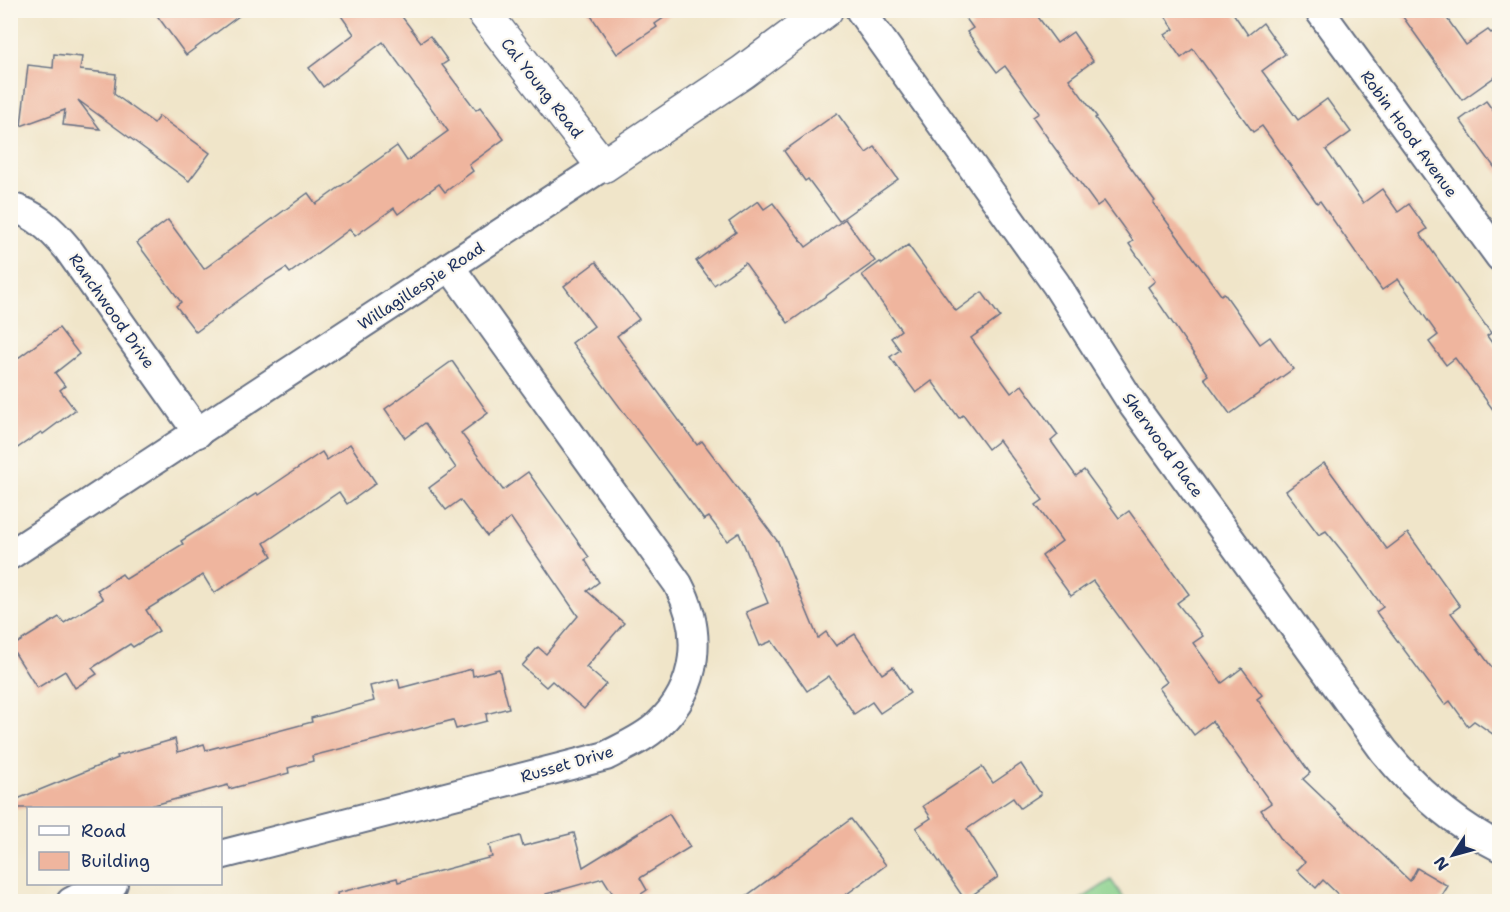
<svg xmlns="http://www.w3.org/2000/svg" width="1510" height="912" viewBox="0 0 1510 912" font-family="'Shantell Sans',sans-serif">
	<rect width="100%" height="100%" fill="#fbf7ec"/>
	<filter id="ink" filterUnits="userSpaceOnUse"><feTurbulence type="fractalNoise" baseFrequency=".0167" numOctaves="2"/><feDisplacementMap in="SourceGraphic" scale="12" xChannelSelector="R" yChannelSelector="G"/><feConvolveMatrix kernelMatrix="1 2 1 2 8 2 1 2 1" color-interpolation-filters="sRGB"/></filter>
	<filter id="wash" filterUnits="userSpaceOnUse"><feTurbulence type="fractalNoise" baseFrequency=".008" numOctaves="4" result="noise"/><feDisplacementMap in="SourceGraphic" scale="24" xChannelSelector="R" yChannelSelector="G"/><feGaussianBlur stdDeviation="1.35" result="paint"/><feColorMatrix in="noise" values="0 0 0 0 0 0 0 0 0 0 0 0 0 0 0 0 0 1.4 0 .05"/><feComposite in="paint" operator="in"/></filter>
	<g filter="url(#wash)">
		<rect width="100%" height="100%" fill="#f0e5c9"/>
		<path fill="#89d08c" stroke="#528075" stroke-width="1.5" d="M 1111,880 L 1126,901 L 1078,901 Z"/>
		<g id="blocks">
			<g fill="#efb59e">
				<path d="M 153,10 L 247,10 L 186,55 Z"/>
				<path d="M 337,10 L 397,10 L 421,42 L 430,36 L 448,61 L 442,65 L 476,110 L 480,107 L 504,139 L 469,165 L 473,171 L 445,192 L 439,184 L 398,214 L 394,208 L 355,236 L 350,229 L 290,273 L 286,268 L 262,283 L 196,332 L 176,306 L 181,302 L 137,243 L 168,220 L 204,269 L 308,193 L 316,204 L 397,146 L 407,161 L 448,131 L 383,42 L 323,87 L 309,68 L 354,34 Z"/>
				<path d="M 587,10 L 675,10 L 655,24 L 657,27 L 617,54 Z"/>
				<path d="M 960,10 L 1033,10 L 1057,43 L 1073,32 L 1093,61 L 1069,79 L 1097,117 L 1095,118 L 1155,201 L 1153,203 L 1221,295 L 1224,293 L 1260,344 L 1270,337 L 1293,369 L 1230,414 L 1204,378 L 1208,375 L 1148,287 L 1155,281 L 1129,244 L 1133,241 L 1104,201 L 1097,206 L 1054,147 L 1033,117 L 1039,113 L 1005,66 L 997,72 L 967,32 L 973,28 Z"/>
				<path d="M 1161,10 L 1231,10 L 1248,35 L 1263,23 L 1285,54 L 1262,71 L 1298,120 L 1327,99 L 1351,132 L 1326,150 L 1363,203 L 1382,189 L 1398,212 L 1409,204 L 1427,229 L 1420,234 L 1491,333 L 1487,336 L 1500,354 L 1500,419 L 1455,358 L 1446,365 L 1429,342 L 1438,335 L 1398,279 L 1382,290 L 1320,201 L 1317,203 L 1262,126 L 1253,132 L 1193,49 L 1181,58 L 1165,35 L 1174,29 Z"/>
				<path d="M 1398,10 L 1441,10 L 1466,45 L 1488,30 L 1491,33 L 1500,27 L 1500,73 L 1462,100 Z"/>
				<path d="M 54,54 L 82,57 L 80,70 L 116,74 L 114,94 L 154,123 L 159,116 L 210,153 L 189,181 L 78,100 L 100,129 L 63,125 L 65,110 L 21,126 L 28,65 L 53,68 Z"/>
				<path d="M 1486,101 L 1500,120 L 1500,175 L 1460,120 Z"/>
				<path d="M 837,113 L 866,153 L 875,147 L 898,179 L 839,221 L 808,179 L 805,181 L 784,151 Z"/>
				<path d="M 758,201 L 764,209 L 773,203 L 806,247 L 845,219 L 875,261 L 788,323 L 745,263 L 714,285 L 696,261 L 736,232 L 729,222 Z"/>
				<path d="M 908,245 L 956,311 L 982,292 L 1000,317 L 971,338 L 1011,393 L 1022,385 L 1058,435 L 1051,441 L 1076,476 L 1084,470 L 1119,518 L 1129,511 L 1150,540 L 1189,594 L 1177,603 L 1203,636 L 1193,643 L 1222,683 L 1242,668 L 1262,695 L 1257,699 L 1310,773 L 1303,779 L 1410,881 L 1417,868 L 1448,886 L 1438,902 L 1346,902 L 1323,880 L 1316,888 L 1297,870 L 1305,862 L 1283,842 L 1261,810 L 1271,803 L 1212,721 L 1194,735 L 1159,688 L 1167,682 L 1093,581 L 1071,596 L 1042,556 L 1062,541 L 1036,505 L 1043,500 L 999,440 L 988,449 L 963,415 L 959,418 L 932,381 L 916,393 L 890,357 L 900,350 L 891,338 L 901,330 L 862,275 L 880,262 L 882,264 Z"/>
				<path d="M 596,262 L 639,319 L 617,336 L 697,445 L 702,441 L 778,542 L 818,638 L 826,632 L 836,646 L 855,634 L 882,674 L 893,667 L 910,693 L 880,713 L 872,702 L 854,714 L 829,676 L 807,691 L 772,641 L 760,646 L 746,612 L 768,603 L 739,533 L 727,541 L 709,517 L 704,520 L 572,343 L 594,326 L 564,286 Z"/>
				<path d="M 59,328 L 79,354 L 55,373 L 65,386 L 60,390 L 75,410 L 43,434 L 41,432 L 10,453 L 10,364 Z"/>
				<path d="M 452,361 L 488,413 L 461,433 L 503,490 L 528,472 L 589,557 L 585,560 L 599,582 L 587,591 L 624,623 L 586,667 L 606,684 L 584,709 L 552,681 L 546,687 L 522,666 L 538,647 L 546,654 L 578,616 L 511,518 L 487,536 L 460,500 L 446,510 L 429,488 L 456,468 L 425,423 L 405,438 L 385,409 Z"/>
				<path d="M 350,444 L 376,483 L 347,504 L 339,492 L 264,543 L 272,556 L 214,593 L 203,575 L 146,610 L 159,631 L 133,647 L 130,644 L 92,668 L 97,674 L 75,688 L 65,671 L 37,688 L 11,647 L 59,617 L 64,623 L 103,599 L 97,590 L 122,574 L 126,579 L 183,544 L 181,541 L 257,493 L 258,495 L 322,452 L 327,460 Z"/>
				<path d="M 1324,463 L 1387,549 L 1408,533 L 1460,606 L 1451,613 L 1500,678 L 1500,739 L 1474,721 L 1468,726 L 1450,701 L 1445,705 L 1376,612 L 1383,607 L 1346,556 L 1326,531 L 1319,535 L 1286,491 Z"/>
				<path d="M 472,669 L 473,676 L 499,669 L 509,708 L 486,714 L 487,721 L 456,729 L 453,720 L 422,728 L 312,756 L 313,761 L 288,768 L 289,773 L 229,789 L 228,785 L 143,808 L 10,808 L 10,802 L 118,758 L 117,756 L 175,739 L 178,752 L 204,744 L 206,750 L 312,722 L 311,718 L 374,701 L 370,686 L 398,679 L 400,688 Z"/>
				<path d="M 1021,764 L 1041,794 L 1020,808 L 1013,798 L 967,829 L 998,877 L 965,900 L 916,828 L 931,818 L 923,806 L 982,767 L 993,783 Z"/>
				<path d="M 669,814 L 690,847 L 640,878 L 647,890 L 629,902 L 618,902 L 603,878 L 546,894 L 548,902 L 338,902 L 337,893 L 397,878 L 398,882 L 492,857 L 489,845 L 520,836 L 523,846 L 574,833 L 583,867 Z"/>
				<path d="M 851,819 L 886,865 L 836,902 L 738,902 Z"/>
			</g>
		</g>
	</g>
	<g filter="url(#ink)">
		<use href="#blocks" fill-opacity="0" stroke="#666f83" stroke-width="1.5"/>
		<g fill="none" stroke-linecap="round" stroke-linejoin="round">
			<defs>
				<g id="minor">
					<path d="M 860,10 L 1056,284 L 1133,405 L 1384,751 C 1416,790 1454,824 1500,847"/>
					<path d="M 1319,10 L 1500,257"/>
					<path d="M 10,207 C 36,214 51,229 68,249 L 198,433"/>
					<path d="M 10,555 L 603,166"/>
					<path d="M 220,855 L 606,756 C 623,747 643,739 658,725 C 699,687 703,632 678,584 L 450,267"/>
					<path d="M 71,902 L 90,892 L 113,884"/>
				</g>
				<path id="secondary" d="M 482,10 L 603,166 L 743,72 L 826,10"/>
			</defs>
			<use href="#minor" stroke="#666f83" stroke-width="32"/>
			<use href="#secondary" stroke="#666f83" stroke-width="36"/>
			<use href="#minor" stroke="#fff" stroke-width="28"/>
			<use href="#secondary" stroke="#fff" stroke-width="33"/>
		</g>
	</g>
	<g text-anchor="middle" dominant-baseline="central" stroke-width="4.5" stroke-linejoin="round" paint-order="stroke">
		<g font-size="16" fill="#1b2f5e" stroke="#fbf7ec">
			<text transform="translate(542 88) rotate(52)">Cal Young Road</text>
			<text transform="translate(1409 134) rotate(54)">Robin Hood Avenue</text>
			<text transform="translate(421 286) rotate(-33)">Willagillespie Road</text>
			<text transform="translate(112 311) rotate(55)">Ranchwood Drive</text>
			<text transform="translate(1163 445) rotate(54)">Sherwood Place</text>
			<text transform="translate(567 764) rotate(-16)">Russet Drive</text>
		</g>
	</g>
	<rect width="1510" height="912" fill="none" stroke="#fbf7ec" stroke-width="36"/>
	<rect x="27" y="807" width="195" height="78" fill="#fbf7ec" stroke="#a1a7b3" stroke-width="1.5"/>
	<rect x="39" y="826" width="30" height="9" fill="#ffffff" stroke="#a1a7b3" stroke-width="1.5"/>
	<text x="81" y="837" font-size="18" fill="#1b2f5e">Road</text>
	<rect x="39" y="852" width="30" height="18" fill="#efb59e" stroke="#a1a7b3" stroke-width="1.5"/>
	<text x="81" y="867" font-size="18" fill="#1b2f5e">Building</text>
	<g transform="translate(1453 855) rotate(234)" stroke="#fbf7ec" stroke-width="4.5" paint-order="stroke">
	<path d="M0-4.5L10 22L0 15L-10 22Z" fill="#1b2f5e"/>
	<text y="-9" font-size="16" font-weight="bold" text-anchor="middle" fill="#1b2f5e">N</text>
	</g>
</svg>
